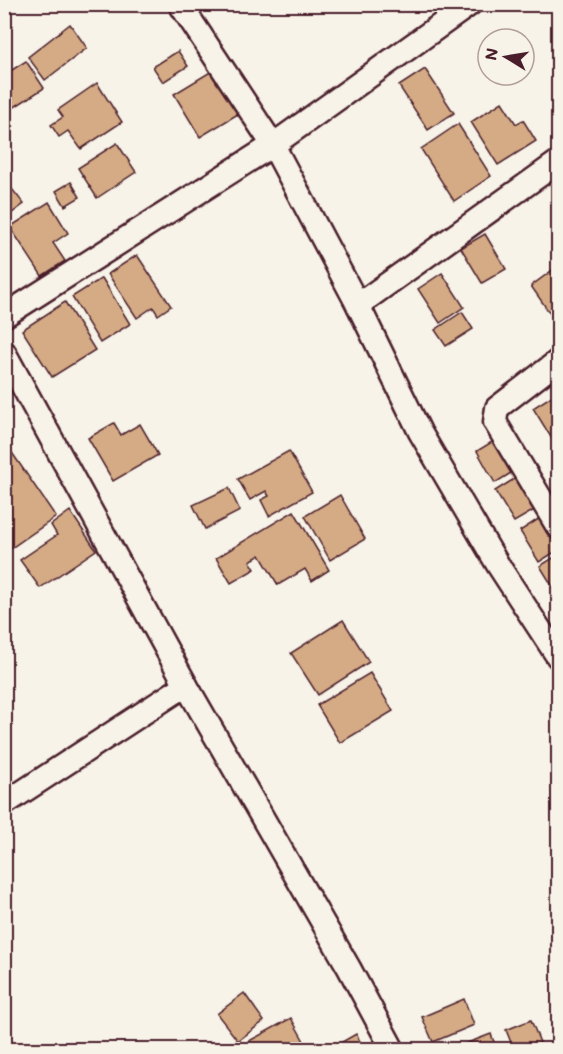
<svg xmlns="http://www.w3.org/2000/svg" width="563" height="1054" viewBox="0 0 563 1054" font-family="Mali,sans-serif">
	<rect width="100%" height="100%" fill="#f7f3e8"/>
	<filter id="ink" filterUnits="userSpaceOnUse"><feTurbulence type="fractalNoise" baseFrequency=".0167" numOctaves="2"/><feDisplacementMap in="SourceGraphic" scale="12" xChannelSelector="R" yChannelSelector="G"/><feConvolveMatrix kernelMatrix="1 2 1 2 8 2 1 2 1" color-interpolation-filters="sRGB"/></filter>
	<g filter="url(#ink)">
		<g fill="#d4ab85" stroke="#4a1f2b" stroke-width="1.5">
			<path d="M 70,24 L 87,48 L 45,80 L 28,57 Z"/>
			<path d="M 178,51 L 188,66 L 163,82 L 153,67 Z"/>
			<path d="M 26,61 L 44,88 L 10,110 L 4,101 L 4,75 Z"/>
			<path d="M 425,69 L 454,113 L 428,130 L 399,86 Z"/>
			<path d="M 212,71 L 238,114 L 200,137 L 174,94 Z"/>
			<path d="M 97,83 L 122,122 L 81,149 L 68,131 L 59,137 L 51,125 L 63,117 L 58,110 Z"/>
			<path d="M 502,102 L 516,124 L 523,120 L 536,141 L 498,165 L 471,122 Z"/>
			<path d="M 458,124 L 491,176 L 454,201 L 421,149 Z"/>
			<path d="M 117,143 L 136,172 L 97,198 L 78,168 Z"/>
			<path d="M 4,179 L 24,204 L 4,219 Z"/>
			<path d="M 71,182 L 80,197 L 65,206 L 56,191 Z"/>
			<path d="M 49,202 L 68,233 L 53,243 L 65,261 L 42,276 L 10,227 Z"/>
			<path d="M 485,234 L 506,269 L 482,283 L 461,248 Z"/>
			<path d="M 137,255 L 171,306 L 158,315 L 153,307 L 137,318 L 108,274 Z"/>
			<path d="M 558,266 L 558,325 L 531,286 Z"/>
			<path d="M 442,273 L 464,307 L 440,323 L 418,289 Z"/>
			<path d="M 102,278 L 130,324 L 100,343 L 72,297 Z"/>
			<path d="M 65,302 L 95,350 L 52,377 L 22,330 Z"/>
			<path d="M 462,312 L 473,329 L 446,346 L 435,330 Z"/>
			<path d="M 558,392 L 558,446 L 557,447 L 533,408 Z"/>
			<path d="M 114,423 L 121,435 L 140,424 L 158,455 L 113,481 L 88,438 Z"/>
			<path d="M 500,437 L 519,468 L 495,483 L 477,451 Z"/>
			<path d="M 4,441 L 56,517 L 4,553 Z"/>
			<path d="M 289,451 L 312,492 L 269,516 L 261,500 L 269,496 L 266,491 L 250,500 L 238,479 Z"/>
			<path d="M 519,476 L 538,508 L 514,522 L 495,491 Z"/>
			<path d="M 229,488 L 240,511 L 205,529 L 193,505 Z"/>
			<path d="M 340,495 L 365,539 L 330,560 L 305,516 Z"/>
			<path d="M 70,511 L 96,550 L 40,588 L 20,560 L 57,535 L 51,525 Z"/>
			<path d="M 294,511 L 329,570 L 312,581 L 305,569 L 278,585 L 260,555 L 250,561 L 255,569 L 231,583 L 216,558 Z"/>
			<path d="M 543,516 L 558,542 L 558,550 L 539,562 L 520,531 Z"/>
			<path d="M 558,555 L 558,584 L 553,587 L 540,566 Z"/>
			<path d="M 343,620 L 369,662 L 318,695 L 291,653 Z"/>
			<path d="M 370,673 L 393,711 L 340,743 L 317,705 Z"/>
			<path d="M 244,993 L 264,1021 L 238,1041 L 217,1014 Z"/>
			<path d="M 464,999 L 474,1025 L 433,1042 L 422,1017 Z"/>
			<path d="M 291,1018 L 309,1050 L 233,1050 Z"/>
			<path d="M 531,1020 L 543,1050 L 514,1050 L 506,1030 Z"/>
			<path d="M 356,1034 L 365,1050 L 328,1050 Z"/>
			<path d="M 491,1034 L 497,1050 L 449,1050 Z"/>
		</g>
		<g fill="none" stroke-linecap="round" stroke-linejoin="round">
			<defs>
				<g id="minor">
					<path d="M 180,4 L 273,145 L 358,305 L 420,432 L 498,565 L 558,657"/>
					<path d="M 358,305 L 558,162"/>
					<path d="M 4,316 L 273,145 L 470,4"/>
					<path d="M 4,352 L 186,685"/>
					<path d="M 558,361 L 497,408 L 495,422 L 558,527"/>
					<path d="M 4,804 L 186,685 L 349,968 L 393,1050"/>
				</g>
			</defs>
			<use href="#minor" stroke="#4a1f2b" stroke-width="27"/>
			<use href="#minor" stroke="#f7f3e8" stroke-width="22"/>
		</g>
	</g>
	<rect width="563" height="1054" fill="none" stroke="#f7f3e8" stroke-width="24"/>
	<rect x="12" y="12" width="539" height="1030" fill="none" stroke="#4a1f2b" stroke-width="2" filter="url(#ink)"/>
	<g transform="translate(506 57) rotate(281)"><circle r="28" fill="#f7f3e8" stroke="#b29e9c" stroke-width="1.5"/>
	<path d="M0-4.5L10 22L0 15L-10 22Z" fill="#4a1f2b"/>
	<text y="-9" font-size="16" font-weight="bold" text-anchor="middle" fill="#4a1f2b">N</text>
	</g>
</svg>
